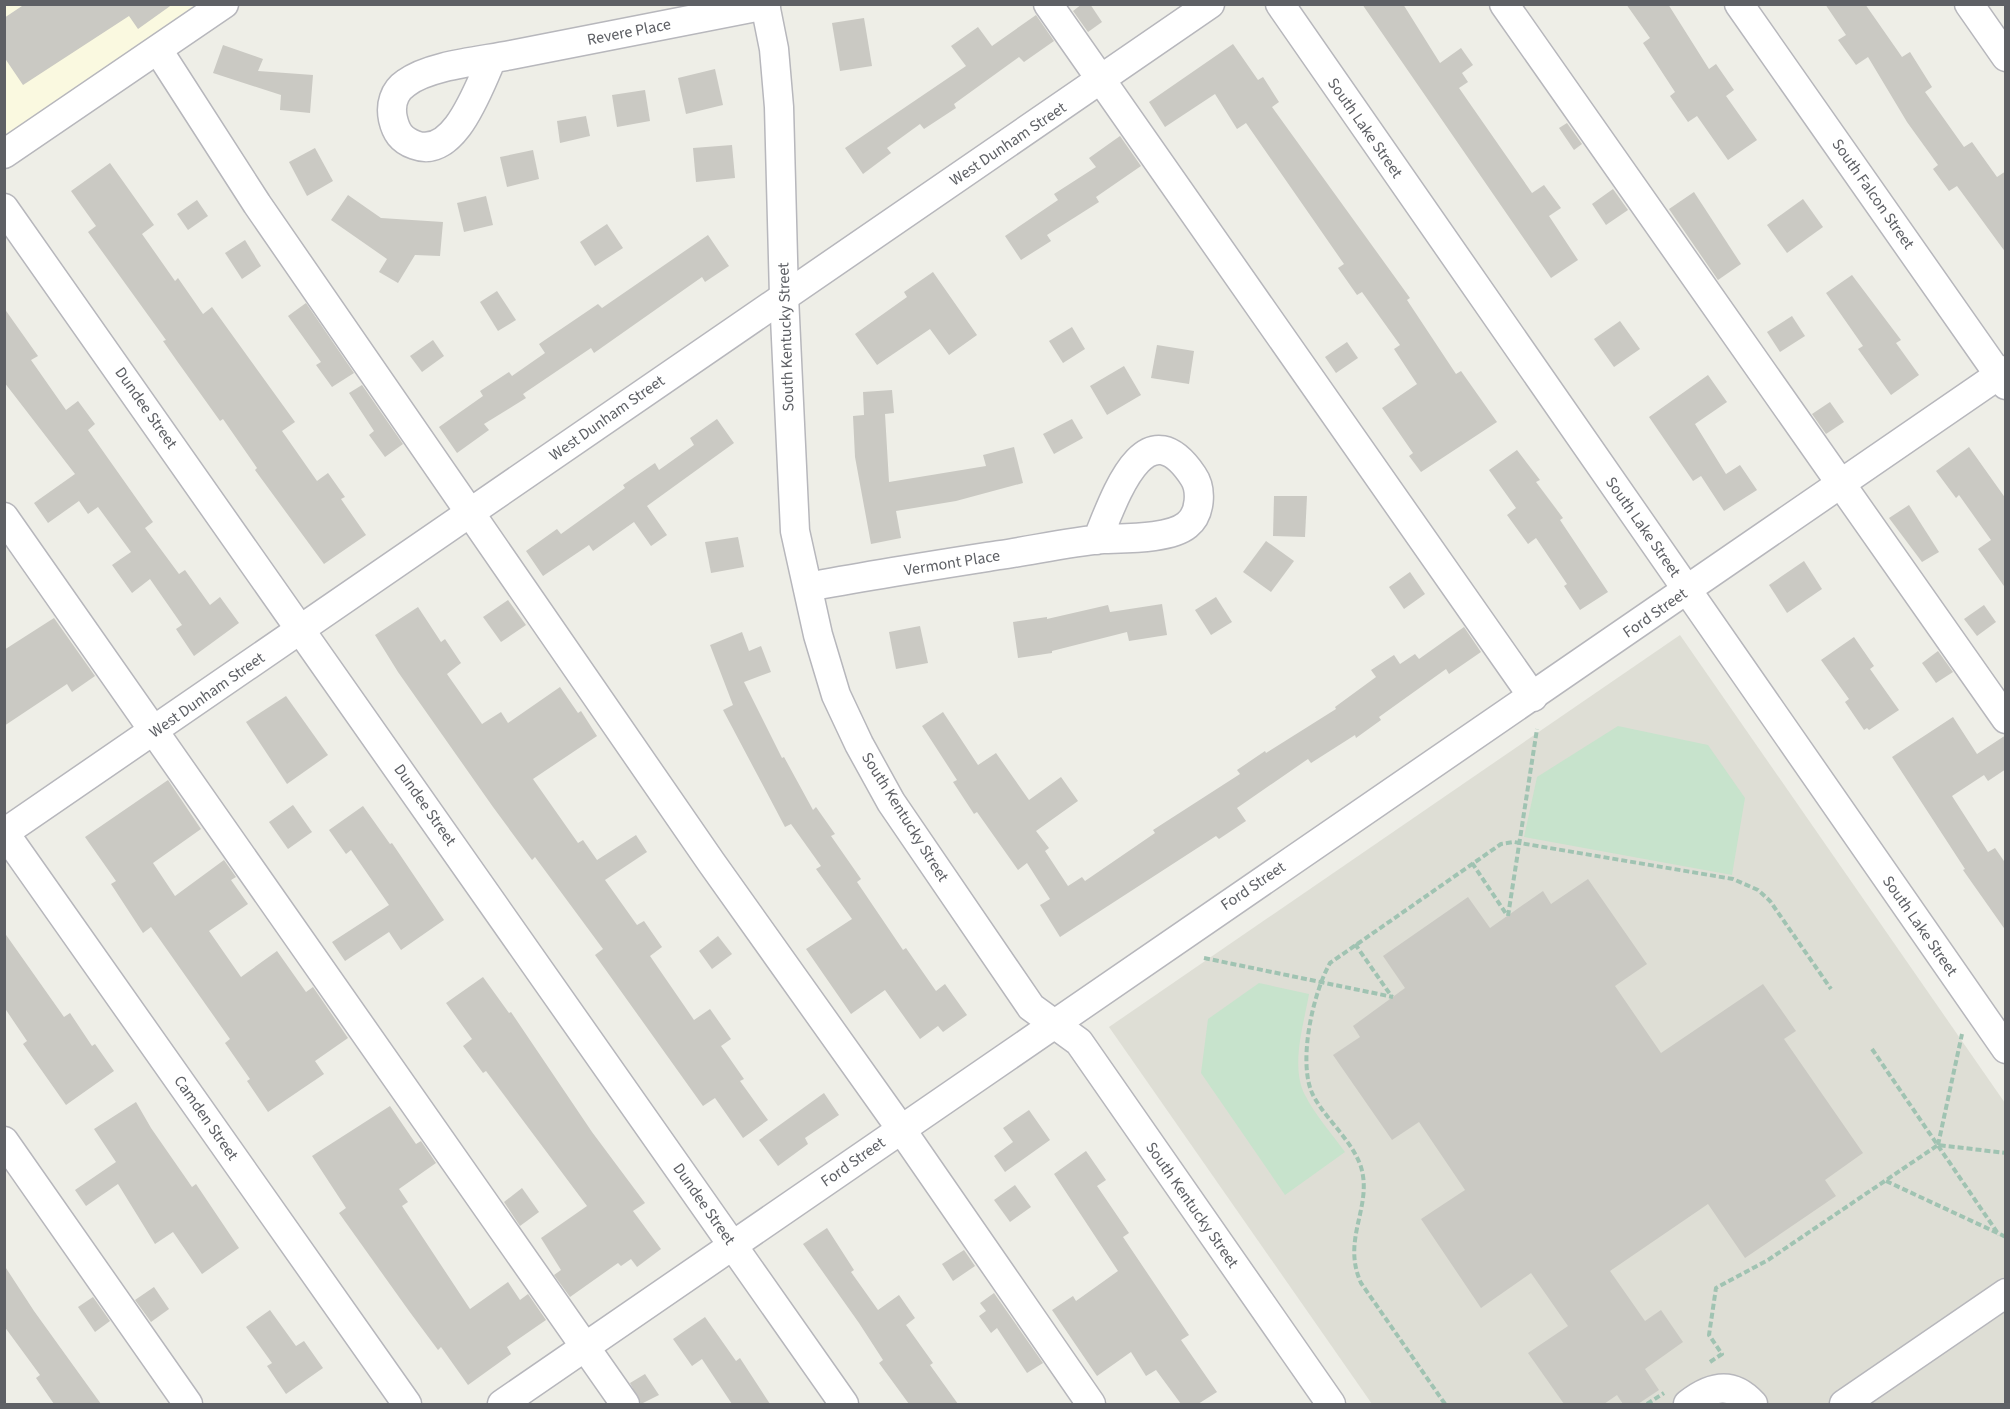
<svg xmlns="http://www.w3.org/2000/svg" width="2010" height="1409" viewBox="0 0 2010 1409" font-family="'Source Sans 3',sans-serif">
	<rect width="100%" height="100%" fill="#eeeee7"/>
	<path fill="#faf9e0" d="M 5,5 L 212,5 L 5,148 Z"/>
	<path fill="#deded5" d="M 1680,635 L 2005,1103 L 2005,1404 L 1372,1404 L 1109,1027 Z"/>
	<g fill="#c7e3cc">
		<path d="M 1618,726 L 1708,745 L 1745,798 L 1732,875 L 1524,837 L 1537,777 Z"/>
		<path d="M 1259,983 L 1309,994 C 1304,1024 1290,1066 1305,1095 C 1315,1115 1332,1134 1345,1152 L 1285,1195 L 1201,1073 L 1208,1019 Z"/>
	</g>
	<g fill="#cac9c3">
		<path d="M 25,4 L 173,4 L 138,29 L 129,16 L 23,85 L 4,57 L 4,18 Z"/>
		<path d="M 1082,4 L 1090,4 L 1102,22 L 1088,32 L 1073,11 Z"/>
		<path d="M 1362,4 L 1403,4 L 1440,63 L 1461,48 L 1473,65 L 1462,73 L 1468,82 L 1459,88 L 1532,193 L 1544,185 L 1561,208 L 1549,216 L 1578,260 L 1551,278 Z"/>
		<path d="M 1626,4 L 1668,4 L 1709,69 L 1716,64 L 1734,90 L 1726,96 L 1757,140 L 1728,160 L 1697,116 L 1688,122 L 1670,96 L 1675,92 L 1643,43 L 1650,38 Z"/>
		<path d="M 1825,4 L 1865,4 L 1902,57 L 1910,52 L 1932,87 L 1925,92 L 1964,147 L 1972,142 L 1997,177 L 2006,171 L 2006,253 L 1957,186 L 1949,191 L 1933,169 L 1938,165 L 1907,122 L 1868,57 L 1856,65 L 1838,40 L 1846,35 Z"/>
		<path d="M 1036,15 L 1054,41 L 1024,62 L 1019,57 L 954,104 L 956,108 L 924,129 L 920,124 L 887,148 L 891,153 L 863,174 L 845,148 L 966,66 L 951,46 L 978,27 L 992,46 Z"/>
		<path d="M 864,18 L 872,66 L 840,71 L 832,23 Z"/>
		<path d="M 1233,44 L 1258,80 L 1263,77 L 1279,102 L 1272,107 L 1410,298 L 1407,300 L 1456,374 L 1461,371 L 1497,422 L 1421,472 L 1409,456 L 1413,453 L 1382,408 L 1417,384 L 1394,349 L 1400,345 L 1362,292 L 1357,295 L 1338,268 L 1344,264 L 1246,123 L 1237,129 L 1215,94 L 1165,127 L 1149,102 Z"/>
		<path d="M 223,45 L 263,59 L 258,71 L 313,75 L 310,113 L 280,110 L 281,95 L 213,73 Z"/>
		<path d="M 715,69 L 723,105 L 686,114 L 678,78 Z"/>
		<path d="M 645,90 L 650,121 L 617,127 L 612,95 Z"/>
		<path d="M 586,116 L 590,136 L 560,143 L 557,121 Z"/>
		<path d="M 1567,123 L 1582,144 L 1574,150 L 1559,128 Z"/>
		<path d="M 1120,136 L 1141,166 L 1096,197 L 1099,202 L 1047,235 L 1051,241 L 1021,260 L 1005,236 L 1058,200 L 1054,194 L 1096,167 L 1089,158 Z"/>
		<path d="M 732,145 L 735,178 L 696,182 L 693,148 Z"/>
		<path d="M 315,148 L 333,181 L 307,196 L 289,162 Z"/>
		<path d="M 533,150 L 539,179 L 507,187 L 500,157 Z"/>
		<path d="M 110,163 L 154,225 L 142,234 L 175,281 L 178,278 L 203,314 L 212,307 L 295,422 L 282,431 L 317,481 L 328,473 L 345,497 L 341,499 L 366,535 L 324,564 L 255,470 L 257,468 L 223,419 L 220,421 L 177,361 L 163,341 L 166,340 L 88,232 L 96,226 L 71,191 Z"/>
		<path d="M 1613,189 L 1628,210 L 1606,225 L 1592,204 Z"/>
		<path d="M 1694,192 L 1741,264 L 1718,280 L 1669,209 Z"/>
		<path d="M 348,195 L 381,218 L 443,222 L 440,256 L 415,255 L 398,283 L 379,272 L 387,259 L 331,220 Z"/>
		<path d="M 486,196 L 493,225 L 464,232 L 457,203 Z"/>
		<path d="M 1803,199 L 1823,227 L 1787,253 L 1767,225 Z"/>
		<path d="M 197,200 L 208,216 L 188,230 L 177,214 Z"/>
		<path d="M 607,224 L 623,248 L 595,266 L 580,242 Z"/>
		<path d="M 708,235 L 729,266 L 705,282 L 702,277 L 594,353 L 591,348 L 523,394 L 526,398 L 484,424 L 489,430 L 457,453 L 439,427 L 483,396 L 480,391 L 509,372 L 512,376 L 545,353 L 539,344 L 598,304 L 602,308 Z"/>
		<path d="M 245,240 L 261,266 L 242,279 L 225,253 Z"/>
		<path d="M 933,272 L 977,335 L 949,355 L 930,329 L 877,365 L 855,334 L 907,297 L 904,292 Z"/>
		<path d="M 1852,275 L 1901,340 L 1896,343 L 1919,375 L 1891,395 L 1858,349 L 1863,346 L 1826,293 Z"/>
		<path d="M 497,291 L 516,320 L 498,331 L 480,302 Z"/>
		<path d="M 306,303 L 354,373 L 332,387 L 316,365 L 321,362 L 288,316 Z"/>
		<path d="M 4,308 L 38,356 L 31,360 L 66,410 L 78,401 L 95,424 L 88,430 L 153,522 L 145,528 L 179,574 L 185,570 L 210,605 L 220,597 L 239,623 L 194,656 L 176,629 L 182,625 L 150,579 L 132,593 L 112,565 L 131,552 L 98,507 L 88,514 L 79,501 L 48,523 L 34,503 L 75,474 L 4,382 Z"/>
		<path d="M 1792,316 L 1805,336 L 1780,352 L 1767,332 Z"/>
		<path d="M 1620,321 L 1640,349 L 1614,367 L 1594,339 Z"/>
		<path d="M 1072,327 L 1085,349 L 1063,363 L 1049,341 Z"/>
		<path d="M 433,340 L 444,356 L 422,372 L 410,356 Z"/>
		<path d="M 1347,342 L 1358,358 L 1336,373 L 1325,357 Z"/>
		<path d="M 1157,345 L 1194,351 L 1189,384 L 1151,378 Z"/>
		<path d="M 1124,366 L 1141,395 L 1107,415 L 1090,386 Z"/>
		<path d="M 1708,375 L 1727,402 L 1695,424 L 1726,474 L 1740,465 L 1757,490 L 1724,511 L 1701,476 L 1693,481 L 1649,417 Z"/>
		<path d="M 362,385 L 403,444 L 385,457 L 369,435 L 374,431 L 349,393 Z"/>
		<path d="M 892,390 L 894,413 L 885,414 L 889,482 L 986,466 L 983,455 L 1014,447 L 1023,483 L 956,501 L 896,511 L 901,538 L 871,544 L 855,457 L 853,416 L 864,415 L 863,392 Z"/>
		<path d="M 1830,402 L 1844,422 L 1826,434 L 1812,414 Z"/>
		<path d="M 717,419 L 734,443 L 647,506 L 667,535 L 651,546 L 634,522 L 593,551 L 589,545 L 543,576 L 526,551 L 557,529 L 561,534 L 625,488 L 623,485 L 655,463 L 659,470 L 694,445 L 690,438 Z"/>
		<path d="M 1072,419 L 1083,438 L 1054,454 L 1043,434 Z"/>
		<path d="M 1969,447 L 2006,499 L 2006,589 L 1978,549 L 1991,540 L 1959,495 L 1956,498 L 1936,471 Z"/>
		<path d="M 1517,450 L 1540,480 L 1536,482 L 1563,518 L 1560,520 L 1608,592 L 1580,610 L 1564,586 L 1567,584 L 1536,538 L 1528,544 L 1507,515 L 1516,508 L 1489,470 Z"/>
		<path d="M 1274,496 L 1307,496 L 1305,537 L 1273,536 Z"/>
		<path d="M 1909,505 L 1939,552 L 1922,562 L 1889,518 Z"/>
		<path d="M 738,537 L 744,567 L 711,573 L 705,542 Z"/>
		<path d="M 1266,541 L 1294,561 L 1271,592 L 1243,572 Z"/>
		<path d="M 1804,561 L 1822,589 L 1787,613 L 1769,585 Z"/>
		<path d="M 1410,572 L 1425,594 L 1404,609 L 1389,587 Z"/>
		<path d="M 1216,597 L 1232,622 L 1211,635 L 1195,610 Z"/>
		<path d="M 508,600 L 526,625 L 501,642 L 483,617 Z"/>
		<path d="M 1162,604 L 1167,635 L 1129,641 L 1127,632 L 1052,651 L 1052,653 L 1018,658 L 1013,622 L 1047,617 L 1047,619 L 1108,605 L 1110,612 Z"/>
		<path d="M 1984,605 L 1996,622 L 1977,636 L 1964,619 Z"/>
		<path d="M 418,607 L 441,642 L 445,639 L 461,663 L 447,674 L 482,724 L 501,712 L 508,723 L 560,687 L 578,713 L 581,711 L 597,736 L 533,779 L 578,843 L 583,840 L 597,860 L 636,835 L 647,852 L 605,880 L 637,925 L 644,921 L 662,947 L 650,956 L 694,1020 L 710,1009 L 731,1039 L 721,1046 L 744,1079 L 740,1081 L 768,1120 L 743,1138 L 715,1098 L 703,1106 L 595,955 L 603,949 L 535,857 L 532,860 L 493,807 L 398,672 L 375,635 Z"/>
		<path d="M 54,618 L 95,676 L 72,692 L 67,684 L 4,726 L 4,650 Z"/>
		<path d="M 920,626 L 928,663 L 896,669 L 889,632 Z"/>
		<path d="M 1464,627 L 1481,652 L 1449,674 L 1446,669 L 1379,717 L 1381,720 L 1356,738 L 1355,735 L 1311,763 L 1308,759 L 1237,808 L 1246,821 L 1219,839 L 1216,836 L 1060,937 L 1040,905 L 1050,899 L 1027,863 L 1018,870 L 977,812 L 974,814 L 953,782 L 957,780 L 922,726 L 943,712 L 978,765 L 996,753 L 1029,800 L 1061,777 L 1078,801 L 1036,831 L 1049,848 L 1045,851 L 1068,886 L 1082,877 L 1085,881 L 1155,833 L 1153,830 L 1240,774 L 1237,770 L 1265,751 L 1266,753 L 1336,709 L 1335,707 L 1376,677 L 1371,670 L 1394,655 L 1400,664 L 1415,654 L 1419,659 Z"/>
		<path d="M 742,632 L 749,651 L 761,646 L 771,672 L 744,682 L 782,758 L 784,757 L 813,810 L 816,807 L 835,834 L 831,836 L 861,879 L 857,882 L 903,950 L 906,948 L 936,991 L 945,984 L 967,1015 L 943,1032 L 938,1026 L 920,1039 L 885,990 L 851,1014 L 806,949 L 852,919 L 816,869 L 821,866 L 791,824 L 785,827 L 723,710 L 733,705 L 710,645 Z"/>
		<path d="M 1854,637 L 1874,666 L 1870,669 L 1899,710 L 1869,730 L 1867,728 L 1864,730 L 1845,702 L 1849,699 L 1821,660 Z"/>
		<path d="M 1938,651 L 1953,672 L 1936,683 L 1922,663 Z"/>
		<path d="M 286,696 L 328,755 L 287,784 L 246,722 Z"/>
		<path d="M 1953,717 L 1977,754 L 2006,735 L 2006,769 L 1988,781 L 1984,775 L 1952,796 L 1988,852 L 1995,848 L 2006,864 L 2006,931 L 1963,870 L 1965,869 L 1892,757 Z"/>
		<path d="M 168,780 L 201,829 L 153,863 L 175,896 L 224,860 L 236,877 L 231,880 L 248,904 L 209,931 L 241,977 L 277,951 L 306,992 L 313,987 L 348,1038 L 315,1061 L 324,1074 L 268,1112 L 247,1081 L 250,1079 L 225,1043 L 230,1039 L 151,927 L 143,933 L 111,884 L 116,881 L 85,837 Z"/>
		<path d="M 293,805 L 312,832 L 288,849 L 269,822 Z"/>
		<path d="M 363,806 L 390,844 L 392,843 L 444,920 L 401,950 L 389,932 L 345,961 L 332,942 L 389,905 L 351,850 L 346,854 L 329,830 Z"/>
		<path d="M 1588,879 L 1647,964 L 1615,986 L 1661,1053 L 1763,984 L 1796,1031 L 1784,1039 L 1863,1153 L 1825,1180 L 1836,1196 L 1745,1258 L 1708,1204 L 1610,1271 L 1645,1321 L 1661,1310 L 1683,1342 L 1645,1369 L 1659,1390 L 1638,1404 L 1623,1404 L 1617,1395 L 1604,1404 L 1564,1404 L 1528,1353 L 1568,1326 L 1531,1273 L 1481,1308 L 1421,1219 L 1465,1190 L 1419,1122 L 1392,1140 L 1333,1055 L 1360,1037 L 1353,1026 L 1405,988 L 1383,956 L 1468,897 L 1490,928 L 1543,891 L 1551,904 Z"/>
		<path d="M 4,932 L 64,1017 L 70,1013 L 92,1046 L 95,1044 L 114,1071 L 66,1105 L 23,1044 L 27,1041 L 4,1007 Z"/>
		<path d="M 718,936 L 732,954 L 712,969 L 699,951 Z"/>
		<path d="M 483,977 L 509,1013 L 511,1012 L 592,1132 L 645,1203 L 633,1211 L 661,1249 L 637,1267 L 631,1259 L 621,1266 L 618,1263 L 570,1297 L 554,1275 L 561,1270 L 541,1238 L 587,1206 L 486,1071 L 483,1073 L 463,1046 L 472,1039 L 446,1003 Z"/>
		<path d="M 824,1093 L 839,1115 L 805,1138 L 808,1144 L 778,1166 L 759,1140 Z"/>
		<path d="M 136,1102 L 151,1128 L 192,1187 L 196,1184 L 239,1248 L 202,1274 L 173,1232 L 155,1244 L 118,1184 L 86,1206 L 75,1190 L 116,1162 L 94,1129 Z"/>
		<path d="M 390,1106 L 416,1144 L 421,1141 L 436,1163 L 399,1189 L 408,1202 L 402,1206 L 470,1309 L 508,1282 L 520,1300 L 528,1294 L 546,1320 L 507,1347 L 511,1354 L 468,1385 L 441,1347 L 438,1350 L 409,1311 L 339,1213 L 346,1208 L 312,1156 Z"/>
		<path d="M 1029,1110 L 1050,1140 L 1005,1172 L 994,1156 L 1013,1142 L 1003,1128 Z"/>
		<path d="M 1086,1151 L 1106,1180 L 1097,1186 L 1129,1233 L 1123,1237 L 1189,1335 L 1181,1340 L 1217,1392 L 1198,1404 L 1181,1404 L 1156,1370 L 1146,1376 L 1131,1352 L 1097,1376 L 1052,1310 L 1073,1296 L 1076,1301 L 1118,1271 L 1054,1174 Z"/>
		<path d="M 1015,1185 L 1031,1207 L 1010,1222 L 994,1200 Z"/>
		<path d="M 522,1188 L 539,1212 L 520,1226 L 504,1202 Z"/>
		<path d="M 827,1228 L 854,1270 L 851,1272 L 878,1310 L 899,1295 L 915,1318 L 906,1325 L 933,1363 L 930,1365 L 958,1404 L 909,1404 L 879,1363 L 883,1360 L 859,1323 L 803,1244 Z"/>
		<path d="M 964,1250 L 975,1266 L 953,1281 L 942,1264 Z"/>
		<path d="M 4,1265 L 34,1311 L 101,1404 L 54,1404 L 36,1378 L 40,1375 L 4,1326 Z"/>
		<path d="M 154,1287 L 169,1309 L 151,1322 L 135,1300 Z"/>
		<path d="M 994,1293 L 1043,1363 L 1027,1373 L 997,1328 L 991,1333 L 979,1316 L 986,1311 L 980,1303 Z"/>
		<path d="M 93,1297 L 110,1321 L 95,1332 L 78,1307 Z"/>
		<path d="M 270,1310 L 296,1346 L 304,1341 L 323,1368 L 286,1394 L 267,1366 L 272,1363 L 246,1327 Z"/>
		<path d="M 705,1317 L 736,1361 L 740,1358 L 770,1404 L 732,1404 L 702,1359 L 692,1366 L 673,1339 Z"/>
		<path d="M 645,1374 L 659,1395 L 641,1404 L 630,1383 Z"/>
	</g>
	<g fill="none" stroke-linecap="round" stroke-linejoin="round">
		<defs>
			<g id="minor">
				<path d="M 765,4 L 774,49 L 779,107 L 784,296 L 795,531 L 818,635 L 836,695 L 859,744 L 891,802 L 1031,1007 L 1079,1042 L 1331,1404"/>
				<path d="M 1048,4 L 1533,697"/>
				<path d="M 1280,4 L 2006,1049"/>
				<path d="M 1504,4 L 2006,719"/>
				<path d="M 1739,4 L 2006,385"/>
				<path d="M 1969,4 L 2006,57"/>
				<path d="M 158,50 L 257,204 L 711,862 L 901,1129 L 1091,1404"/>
				<path d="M 492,59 C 479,86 455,160 415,145 C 401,140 396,132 393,119 C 390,105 394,91 406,83 C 430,65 481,61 511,55 C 596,39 681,22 766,5"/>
				<path d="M 4,154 L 224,4"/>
				<path d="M 4,208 L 844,1404"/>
				<path d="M 4,517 L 625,1404"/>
				<path d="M 808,587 C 871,575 936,565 1000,555 C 1034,550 1069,542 1103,539 C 1126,538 1170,539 1187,525 C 1201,514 1202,489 1193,476 C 1144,403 1113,503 1097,540"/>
				<path d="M 4,832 L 407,1404"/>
				<path d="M 4,833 L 1210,4"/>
				<path d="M 4,1141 L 188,1404"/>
				<path d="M 502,1404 L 2006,370"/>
				<path d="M 1688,1404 C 1711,1386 1732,1381 1753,1404"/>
				<path d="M 1844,1404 L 2006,1293"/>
			</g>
		</defs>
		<use href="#minor" stroke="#b7b7bc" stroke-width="31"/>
		<g stroke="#a0c3b2" stroke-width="4" stroke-dasharray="6 3" stroke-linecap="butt">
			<path d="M 1472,863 L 1507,915"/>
			<path d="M 1508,916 L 1537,729"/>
			<path d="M 1355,944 L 1392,997"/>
			<path d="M 1204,958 L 1393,997"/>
			<path d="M 1872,1049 L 1999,1235"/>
			<path d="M 1938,1145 L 1962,1034"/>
			<path d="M 1886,1181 L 2006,1237"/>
			<path d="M 1710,1362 L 1722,1354 L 1709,1335 L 1716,1288 L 1768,1260 L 1938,1145 L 2006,1153"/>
			<path d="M 1445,1404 L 1361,1283 C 1341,1239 1373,1207 1361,1167 C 1352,1140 1326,1120 1313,1095 C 1297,1063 1313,993 1330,963 L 1501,844 L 1514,842 L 1733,879 L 1758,890 L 1770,901 L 1831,989"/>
			<path d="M 1647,1404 L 1664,1393"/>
		</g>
		<use href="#minor" stroke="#fff" stroke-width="28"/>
	</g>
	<g text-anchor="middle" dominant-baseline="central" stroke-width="4.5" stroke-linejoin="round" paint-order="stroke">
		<g font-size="16" fill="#5e6065" stroke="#fff">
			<text transform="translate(629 32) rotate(-11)">Revere Place</text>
			<text transform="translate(1365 128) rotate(55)">South Lake Street</text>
			<text transform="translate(1008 144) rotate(-34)">West Dunham Street</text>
			<text transform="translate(1873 194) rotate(55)">South Falcon Street</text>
			<text transform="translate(786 337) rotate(-92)">South Kentucky Street</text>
			<text transform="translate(146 408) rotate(55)">Dundee Street</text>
			<text transform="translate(607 418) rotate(-35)">West Dunham Street</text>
			<text transform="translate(1643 527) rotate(55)">South Lake Street</text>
			<text transform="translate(952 563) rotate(-9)">Vermont Place</text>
			<text transform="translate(1655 613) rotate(-35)">Ford Street</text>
			<text transform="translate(207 695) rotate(-35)">West Dunham Street</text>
			<text transform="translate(425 805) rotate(55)">Dundee Street</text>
			<text transform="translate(905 817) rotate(58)">South Kentucky Street</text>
			<text transform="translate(1253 886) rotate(-34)">Ford Street</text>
			<text transform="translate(1920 926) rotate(55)">South Lake Street</text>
			<text transform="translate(206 1118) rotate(55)">Camden Street</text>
			<text transform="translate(853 1162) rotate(-35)">Ford Street</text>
			<text transform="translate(704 1204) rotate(55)">Dundee Street</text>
			<text transform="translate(1192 1205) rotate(55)">South Kentucky Street</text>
		</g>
	</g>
	<rect width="2010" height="1409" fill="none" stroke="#5e6065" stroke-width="12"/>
</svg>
